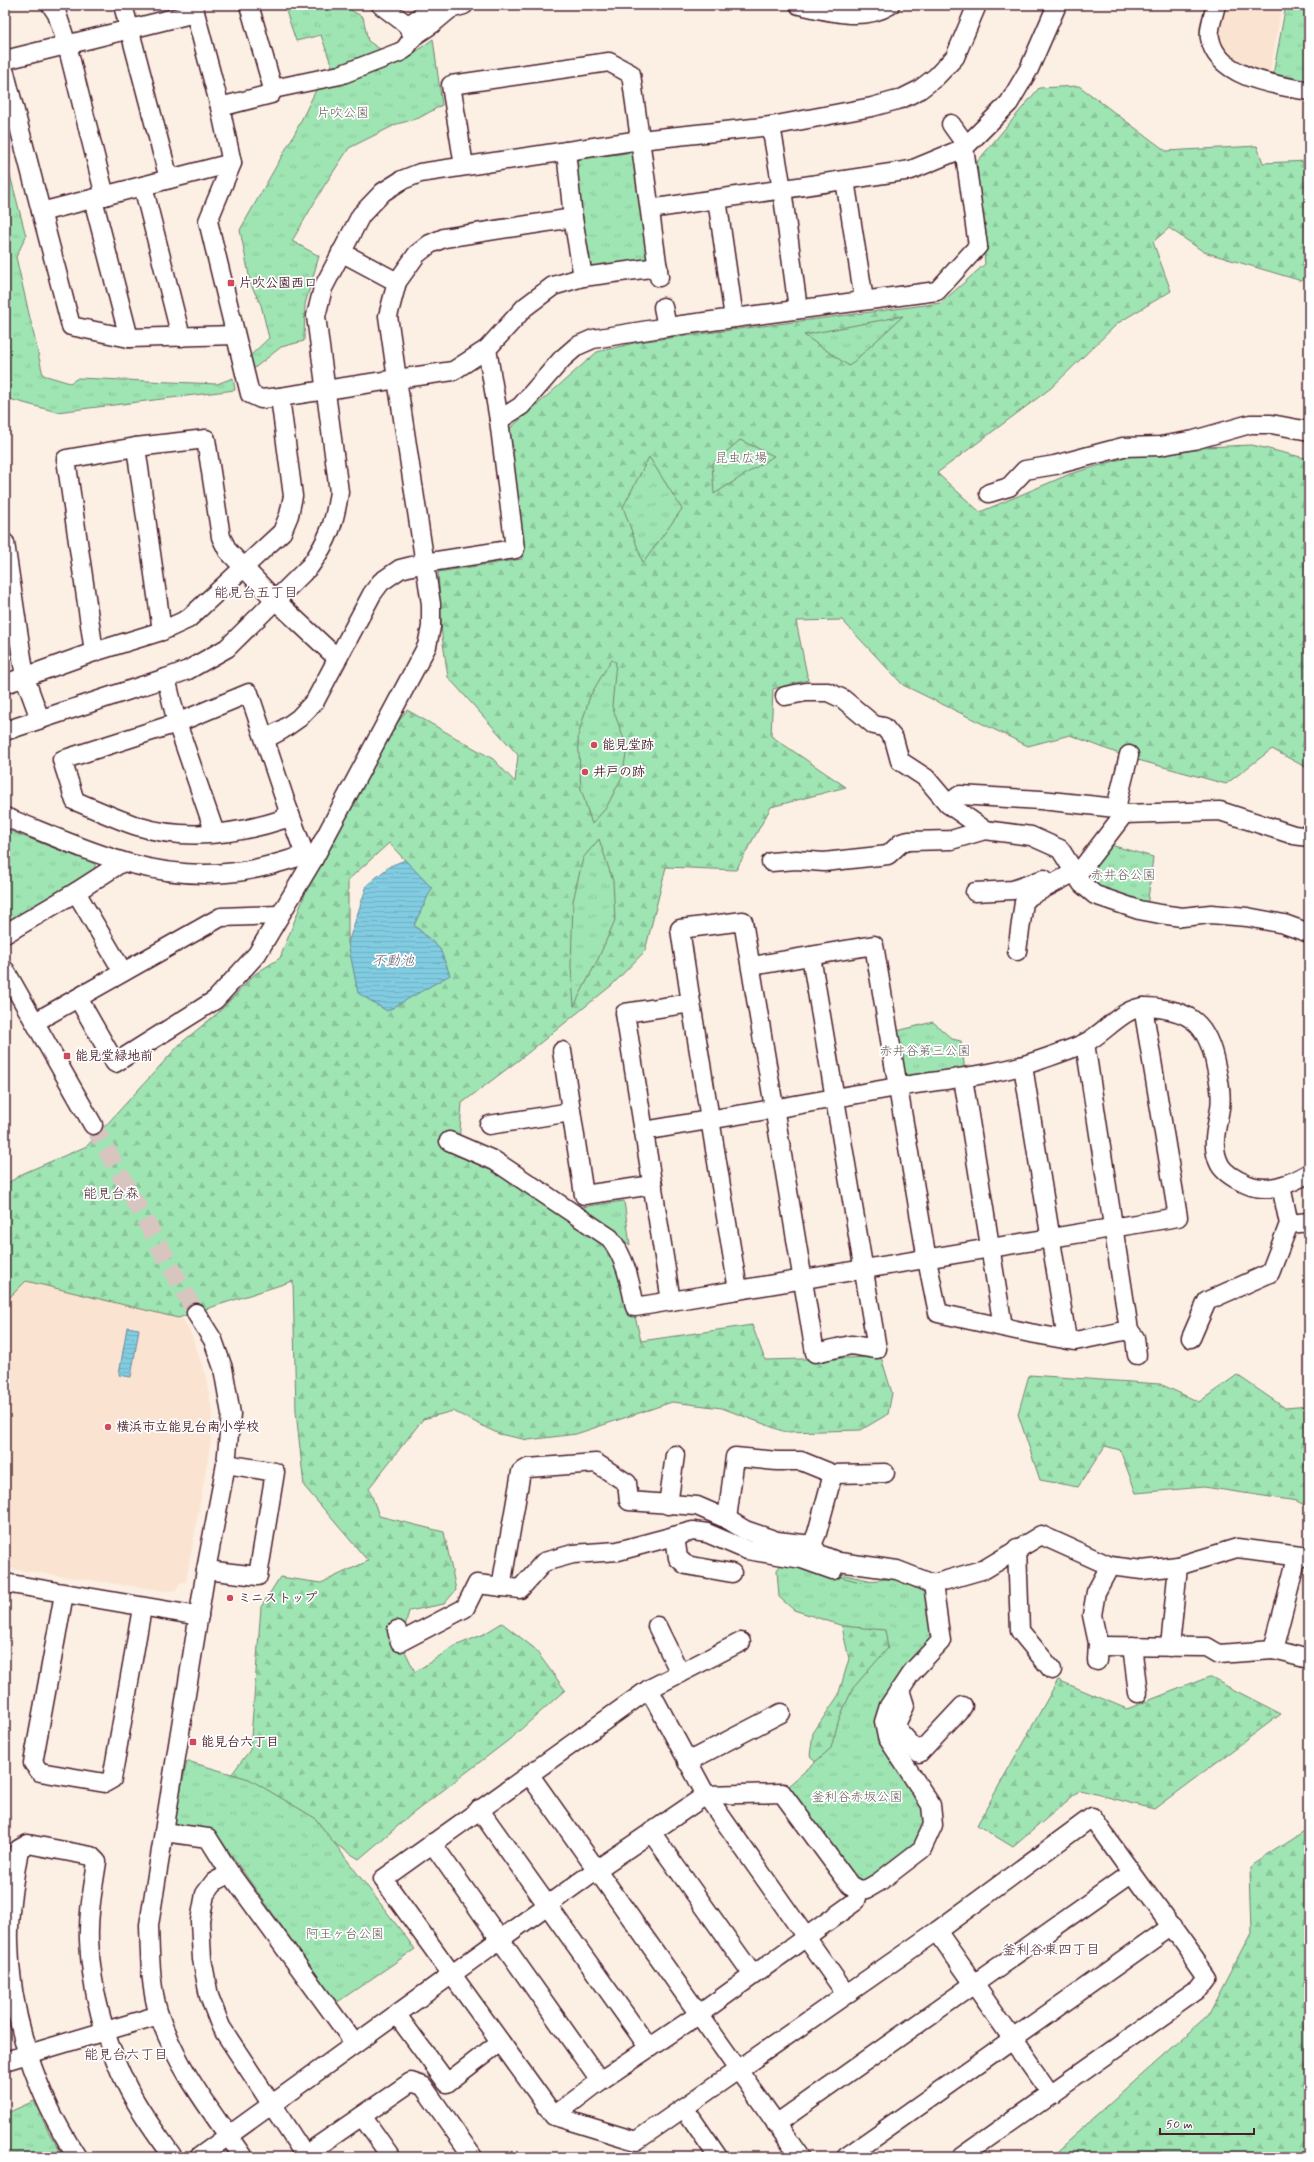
<svg xmlns="http://www.w3.org/2000/svg" width="1314" height="2162" viewBox="0 0 1314 2162" font-family="Mynerve,'Klee One',sans-serif">
	<defs>
		<pattern id="forest-firs" width="22" height="20" patternUnits="userSpaceOnUse"><rect width="22" height="20" fill="#9ee5b3"/><path d="M5 1l3.5 6h-7zM16 11l3.5 6h-7z" fill="#8ac49a"/></pattern>
		<pattern id="park-tufts" width="24" height="20" patternUnits="userSpaceOnUse"><rect width="24" height="20" fill="#9ee5b3"/><path d="M3 7l-1-3M5 7V3M7 7l1-3M15 17l-1-3M17 17v-4M19 17l1-3" fill="none" stroke="#8ac49a"/></pattern>
		<pattern id="water-rules" width="6" height="5" patternUnits="userSpaceOnUse"><rect width="6" height="5" fill="#81cce1"/><path d="M0 2.5h6" fill="none" stroke="#71afc1"/></pattern>
	</defs>
	<rect width="100%" height="100%" fill="#fcefe4"/>
	<filter id="ink" filterUnits="userSpaceOnUse"><feTurbulence type="fractalNoise" baseFrequency=".025" numOctaves="2"/><feDisplacementMap in="SourceGraphic" scale="8" xChannelSelector="R" yChannelSelector="G"/><feConvolveMatrix kernelMatrix="1 2 1 2 8 2 1 2 1" color-interpolation-filters="sRGB"/></filter>
	<g filter="url(#ink)">
		<g fill="#fae4d1">
			<path d="M 1221,5 L 1282,5 L 1269,77 L 1223,56 L 1216,31 Z"/>
			<path d="M 26,1281 L 183,1319 L 192,1336 L 205,1374 L 212,1412 L 211,1441 L 186,1582 L 180,1583 L 176,1590 L 165,1591 L 5,1568 L 5,1302 Z"/>
		</g>
		<g fill="url(#forest-firs)" stroke="#74826f" fill-rule="evenodd">
			<path d="M 1079,86 L 1166,151 L 1257,146 L 1263,163 L 1309,161 L 1309,275 L 1302,281 L 1204,252 L 1169,228 L 1153,242 L 1171,291 L 1118,323 L 1051,388 L 937,473 L 980,512 L 1070,474 L 1156,449 L 1252,445 L 1309,459 L 1309,769 L 1272,749 L 1226,784 L 1127,757 L 1070,735 L 1028,746 L 903,685 L 842,620 L 796,621 L 808,680 L 773,689 L 771,736 L 846,787 L 771,807 L 736,870 L 666,867 L 645,951 L 612,985 L 524,1056 L 462,1103 L 458,1156 L 574,1206 L 619,1251 L 641,1341 L 752,1325 L 765,1360 L 881,1357 L 892,1393 L 888,1414 L 861,1430 L 785,1432 L 722,1408 L 672,1402 L 576,1434 L 528,1440 L 499,1434 L 453,1411 L 423,1419 L 369,1488 L 379,1516 L 444,1532 L 456,1590 L 444,1604 L 409,1611 L 401,1643 L 415,1672 L 455,1646 L 484,1634 L 502,1623 L 534,1648 L 565,1690 L 510,1739 L 412,1814 L 359,1859 L 306,1826 L 225,1783 L 250,1750 L 261,1607 L 280,1577 L 321,1583 L 368,1561 L 304,1486 L 296,1411 L 293,1281 L 178,1318 L 26,1281 L 5,1302 L 5,1185 L 24,1173 L 87,1146 L 181,1043 L 219,1012 L 255,974 L 280,958 L 309,884 L 387,737 L 407,710 L 493,759 L 515,782 L 518,755 L 448,677 L 442,636 L 438,572 L 522,559 L 507,431 L 597,352 L 638,342 L 941,303 L 985,264 L 977,162 L 1039,88 ZM 389,843 L 431,888 L 414,925 L 440,949 L 348,943 L 348,880 Z"/>
			<path d="M 1029,1375 L 1160,1384 L 1199,1402 L 1237,1375 L 1285,1408 L 1309,1406 L 1309,1508 L 1297,1501 L 1204,1487 L 1136,1493 L 1120,1450 L 1105,1446 L 1078,1487 L 1040,1480 L 1018,1414 Z"/>
			<path d="M 830,1572 L 902,1587 L 921,1602 L 829,1773 L 810,1756 L 813,1733 L 838,1696 L 849,1659 Z"/>
			<path d="M 1209,1677 L 1281,1714 L 1154,1809 L 1080,1790 L 1013,1847 L 977,1825 L 1058,1680 L 1127,1709 Z"/>
			<path d="M 1309,1828 L 1309,2157 L 1050,2157 L 1208,2016 L 1251,1933 L 1249,1867 Z"/>
		</g>
		<g fill="url(#park-tufts)" stroke="#74826f">
			<path d="M 284,5 L 347,5 L 349,9 L 363,17 L 368,41 L 386,53 L 332,67 L 321,35 L 296,41 Z"/>
			<path d="M 1286,5 L 1309,5 L 1309,83 L 1273,75 Z"/>
			<path d="M 433,39 L 442,105 L 419,118 L 397,124 L 349,148 L 324,186 L 292,241 L 319,256 L 305,304 L 304,341 L 281,347 L 252,370 L 250,356 L 269,338 L 261,305 L 251,285 L 240,230 L 295,133 L 318,86 L 406,59 Z"/>
			<path d="M 634,152 L 648,259 L 587,267 L 573,160 Z"/>
			<path d="M 5,156 L 26,236 L 16,257 L 43,375 L 70,383 L 78,378 L 217,384 L 233,378 L 235,390 L 57,412 L 9,399 L 5,385 Z"/>
			<path d="M 903,316 L 849,366 L 804,335 Z"/>
			<path d="M 740,440 L 774,456 L 714,494 L 712,464 Z"/>
			<path d="M 649,457 L 682,509 L 643,563 L 623,507 Z"/>
			<path d="M 611,660 L 616,662 L 612,706 L 627,748 L 622,777 L 606,808 L 592,824 L 581,789 L 578,736 L 590,696 Z"/>
			<path d="M 5,829 L 95,864 L 95,869 L 12,920 L 5,918 Z"/>
			<path d="M 599,839 L 613,881 L 615,920 L 598,959 L 574,1006 L 571,967 L 573,901 L 583,858 Z"/>
			<path d="M 1107,844 L 1153,857 L 1147,908 L 1099,895 L 1082,876 Z"/>
			<path d="M 933,1022 L 952,1039 L 961,1041 L 965,1071 L 904,1081 L 897,1031 Z"/>
			<path d="M 624,1201 L 630,1245 L 581,1207 Z"/>
			<path d="M 783,1562 L 860,1582 L 896,1578 L 925,1593 L 933,1637 L 890,1691 L 923,1807 L 926,1821 L 918,1845 L 866,1882 L 854,1880 L 786,1788 L 831,1748 L 839,1719 L 853,1688 L 888,1648 L 885,1630 L 843,1626 L 794,1610 L 779,1597 L 777,1570 Z"/>
			<path d="M 187,1761 L 249,1779 L 315,1818 L 415,1949 L 336,2003 L 218,1836 L 173,1825 Z"/>
			<path d="M 34,2101 L 49,2133 L 64,2157 L 5,2157 L 5,2114 Z"/>
		</g>
		<g fill="url(#water-rules)" stroke="#6b8798">
			<path d="M 405,860 L 432,888 L 414,925 L 440,949 L 450,975 L 387,1011 L 358,993 L 348,943 L 367,885 L 390,866 Z"/>
			<path d="M 127,1327 L 139,1329 L 131,1377 L 119,1375 Z"/>
		</g>
		<g fill="none" stroke-linecap="round" stroke-linejoin="round">
			<path stroke="#d8c5bf" stroke-width="18" stroke-dasharray="18 9" stroke-linecap="butt" d="M 93,1125 L 196,1313"/>
			<defs>
				<g id="minor">
					<path d="M 51,5 L 57,14 L 67,45 L 105,196"/>
					<path d="M 123,5 L 169,179"/>
					<path d="M 193,5 L 220,107 L 232,163 L 208,221 L 250,394 L 261,399 L 280,397 L 397,379 L 388,316 L 397,282 L 417,254 L 430,244 L 444,238 L 573,218"/>
					<path d="M 381,5 L 406,24 L 414,36"/>
					<path d="M 799,5 C 830,11 862,22 890,5"/>
					<path d="M 1216,5 C 1214,14 1208,29 1210,38 C 1217,78 1276,85 1309,91"/>
					<path d="M 406,24 L 413,22 L 435,5"/>
					<path d="M 5,60 L 195,13"/>
					<path d="M 5,73 L 71,326 L 129,338 L 235,335"/>
					<path d="M 273,89 L 340,75 L 400,52 L 405,49 L 414,36 L 432,24 L 450,9 L 464,5"/>
					<path d="M 220,107 L 271,94 L 273,89 L 249,5"/>
					<path d="M 951,124 L 966,145"/>
					<path d="M 771,126 L 782,189 L 798,309"/>
					<path d="M 566,151 L 573,218 L 583,277"/>
					<path d="M 464,166 L 451,85 L 609,62 L 631,74 L 659,277"/>
					<path d="M 845,180 L 864,300"/>
					<path d="M 143,186 L 181,337"/>
					<path d="M 93,199 L 129,338"/>
					<path d="M 717,199 L 734,318"/>
					<path d="M 650,209 L 911,170 L 964,148 L 1009,103 L 1029,69 L 1057,5"/>
					<path d="M 41,212 L 232,163"/>
					<path d="M 341,252 L 397,282"/>
					<path d="M 663,307 L 667,327"/>
					<path d="M 499,420 L 521,406 L 562,359 L 577,346 L 593,339 L 667,327 L 937,291 L 978,246 L 964,148"/>
					<path d="M 136,447 L 162,631"/>
					<path d="M 989,493 L 1009,487 L 1025,470 L 1055,465 L 1123,447 L 1160,446 L 1194,440 L 1250,424 L 1271,424 L 1309,431"/>
					<path d="M 5,543 L 25,678 L 40,719"/>
					<path d="M 94,652 L 66,459 L 136,447 L 206,439 L 221,537 L 228,551 L 275,600 L 337,658"/>
					<path d="M 166,678 L 177,723 L 215,833"/>
					<path d="M 5,684 L 94,652 L 162,631 L 188,619 L 282,532 L 289,515 L 293,496 L 280,397"/>
					<path d="M 249,693 L 288,809 L 284,819 C 238,834 185,841 137,826 C 116,819 95,809 75,801 L 62,760 L 177,723 Z"/>
					<path d="M 785,696 L 806,692 L 828,692 L 843,699 L 874,725 L 884,727 L 894,739 L 900,761 L 926,778 L 948,804 L 960,795 L 1041,800 L 1116,808 L 1124,814 L 1220,811 L 1294,835 L 1309,837"/>
					<path d="M 5,731 L 166,678 L 188,670 L 227,648 L 310,566 C 328,541 335,522 339,492 L 316,316 L 323,288 L 361,215 L 383,192 L 402,180 L 420,173 L 640,140 L 771,126 L 872,107 L 901,99 L 919,90 L 936,77 L 955,57 L 977,5"/>
					<path d="M 265,739 L 282,730 L 299,718 L 315,701 L 372,594 L 381,582 L 400,569 L 424,563 L 515,549 L 499,420 L 487,349"/>
					<path d="M 948,804 L 985,830"/>
					<path d="M 1116,808 L 1129,755"/>
					<path d="M 288,809 L 305,855"/>
					<path d="M 5,817 C 79,846 144,880 226,873 C 253,871 279,863 305,855 L 313,860"/>
					<path d="M 771,862 L 796,860 L 824,862 L 888,855 L 901,843 L 909,841 L 951,840 L 985,830 L 1031,836 L 1060,849 L 1082,884 L 1095,895 L 1139,910 L 1160,914 L 1182,917 L 1211,914 L 1247,917 L 1284,924 L 1309,933"/>
					<path d="M 1077,875 L 1124,814"/>
					<path d="M 76,892 L 121,863"/>
					<path d="M 975,892 L 1013,890 L 1044,879"/>
					<path d="M 5,934 L 76,892 L 123,972"/>
					<path d="M 1017,951 L 1024,902 L 1030,896 L 1075,872"/>
					<path d="M 752,966 L 874,945 L 927,1260 L 938,1313 L 1030,1333 L 1075,1341 L 1129,1330 L 1085,1043"/>
					<path d="M 5,970 L 93,1125"/>
					<path d="M 78,998 L 115,1063 L 215,1000 L 257,954 L 313,860 L 427,646 L 431,627 L 431,604 L 397,379 L 453,371 L 487,349 L 525,307 L 553,286 L 583,277 L 658,267"/>
					<path d="M 691,1003 L 738,1290"/>
					<path d="M 35,1022 L 221,917 L 279,915"/>
					<path d="M 562,1051 L 584,1195 L 653,1185"/>
					<path d="M 1023,1066 L 1067,1340"/>
					<path d="M 963,1078 L 1003,1327"/>
					<path d="M 489,1125 L 571,1112"/>
					<path d="M 644,1131 C 728,1117 813,1102 897,1087 C 945,1079 994,1076 1040,1060 C 1054,1055 1069,1050 1083,1044 C 1102,1036 1124,1006 1146,1007 C 1191,1009 1208,1024 1216,1067 C 1219,1081 1222,1094 1220,1108 C 1217,1128 1210,1146 1220,1165 C 1225,1174 1237,1180 1246,1184 C 1268,1194 1290,1184 1309,1173"/>
					<path d="M 449,1141 L 495,1161 L 610,1238 C 626,1259 630,1282 635,1307 L 1178,1217 L 1143,1007"/>
					<path d="M 1289,1224 L 1309,1222"/>
					<path d="M 671,1301 L 625,1013 L 691,1003 L 680,929 L 743,921 L 815,1353 L 851,1345 L 877,1349 L 811,956"/>
					<path d="M 196,1313 L 213,1340 L 223,1368 L 231,1414 L 226,1464 L 206,1570 L 149,1925 C 150,1954 150,1987 159,2015 C 177,2068 212,2112 243,2157"/>
					<path d="M 1129,1330 L 1135,1338 L 1137,1355"/>
					<path d="M 1191,1338 L 1207,1301 L 1270,1273 L 1289,1224 L 1281,1186"/>
					<path d="M 668,1505 L 675,1455"/>
					<path d="M 727,1519 L 735,1457 L 777,1461 L 801,1461 L 833,1474 L 885,1473"/>
					<path d="M 675,1536 L 678,1558 L 686,1565 L 732,1573"/>
					<path d="M 812,1545 L 817,1533 L 833,1474"/>
					<path d="M 1017,1548 L 1020,1631 L 1052,1670"/>
					<path d="M 1297,1557 L 1273,1650 L 1309,1659"/>
					<path d="M 206,1570 L 258,1576 L 275,1472 L 226,1464"/>
					<path d="M 5,1583 L 199,1616"/>
					<path d="M 501,1587 L 521,1472 L 528,1468 L 596,1463 L 627,1483 L 629,1501 L 697,1506 L 727,1519 L 745,1530 L 777,1541 L 812,1545 L 819,1554 L 839,1562 L 897,1570 L 933,1584 L 985,1569 L 1041,1535 L 1110,1566 L 1142,1570 L 1178,1566 L 1237,1548 L 1309,1557"/>
					<path d="M 64,1594 L 33,1763 L 40,1772 L 105,1783 L 112,1779 L 142,1608"/>
					<path d="M 657,1626 L 680,1673"/>
					<path d="M 397,1630 L 400,1642 L 465,1608 L 477,1584 L 520,1589 L 544,1562 L 573,1554 L 618,1551 L 693,1531 L 707,1533 L 747,1550 L 802,1559 L 833,1570"/>
					<path d="M 1098,1646 L 1207,1647 L 1219,1654 L 1273,1650"/>
					<path d="M 1132,1646 L 1138,1693"/>
					<path d="M 1170,1647 L 1178,1566"/>
					<path d="M 1097,1661 L 1098,1643 L 1092,1615 L 1096,1592 L 1110,1566"/>
					<path d="M 649,1689 L 741,1642"/>
					<path d="M 900,1690 L 905,1706 L 897,1722 L 898,1730 L 919,1753 L 963,1706"/>
					<path d="M 687,1762 L 781,1713"/>
					<path d="M 529,1774 L 800,2157"/>
					<path d="M 479,1809 L 649,2048"/>
					<path d="M 164,1832 L 208,1838 L 230,1873 L 355,2044"/>
					<path d="M 651,1832 L 753,1975"/>
					<path d="M 432,1843 L 600,2081"/>
					<path d="M 230,1873 L 214,1882 L 205,1894 L 200,1921 L 202,1959 L 209,1996 L 221,2027 L 306,2157"/>
					<path d="M 937,1931 L 1051,2094"/>
					<path d="M 846,1994 L 706,1795 L 649,1689 L 383,1879 L 554,2116 L 636,2141 L 937,1931 L 1092,1817 C 1129,1871 1170,1923 1207,1977 L 1196,1991 L 961,2157"/>
					<path d="M 397,2015 L 447,2083 L 500,2042"/>
					<path d="M 5,2061 L 159,2015"/>
					<path d="M 685,2109 L 718,2157"/>
					<path d="M 362,2116 L 391,2157"/>
					<path d="M 554,2116 L 600,2081 L 698,2015 L 856,1901 L 859,1890"/>
					<path d="M 776,2124 L 1131,1873"/>
					<path d="M 305,2155 L 411,2082 L 423,2086 L 473,2157"/>
					<path d="M 77,2157 C 36,2094 10,2017 9,1942 C 8,1911 14,1879 19,1849 L 28,1844 L 91,1856 L 97,1862 C 93,1888 88,1914 89,1940 C 91,1990 105,2042 127,2086 C 139,2111 157,2134 173,2157"/>
					<path d="M 199,2157 L 596,1870 L 706,1795 L 782,1793 L 850,1885 L 859,1890 L 867,1889 L 879,1882 L 922,1849 L 933,1825 L 931,1805 L 887,1737 L 884,1722 L 889,1706 L 911,1673 L 941,1641 L 933,1584"/>
					<path d="M 846,2157 L 1172,1926"/>
				</g>
			</defs>
			<use href="#minor" stroke="#4a1f2b" stroke-width="21"/>
			<use href="#minor" stroke="#fff" stroke-width="18"/>
		</g>
	</g>
	<g fill="#d1495b" stroke="#fff" stroke-width="1.5">
		<rect x="227" y="279" width="8" height="8" rx="2"/>
		<circle cx="594" cy="745" r="4"/>
		<circle cx="585" cy="772" r="4"/>
		<rect x="63" y="1052" width="8" height="8" rx="2"/>
		<circle cx="108" cy="1427" r="4"/>
		<circle cx="230" cy="1598" r="4"/>
		<rect x="189" y="1738" width="8" height="8" rx="2"/>
	</g>
	<g text-anchor="middle" dominant-baseline="central" stroke-width="3.5" stroke-linejoin="round" paint-order="stroke">
		<g font-size="13" fill="#635a54" stroke="#fff">
			<text x="343" y="113">片吹公園</text>
			<text x="741" y="458">昆虫広場</text>
			<text x="1123" y="875">赤井谷公園</text>
			<text x="925" y="1051">赤井谷第三公園</text>
			<text x="857" y="1797">釜利谷赤坂公園</text>
			<text x="345" y="1934">阿王ヶ台公園</text>
		</g>
		<g font-size="13" font-weight="bold" fill="#4a1f2b" stroke="#fff" text-anchor="start">
			<text x="239" y="283">片吹公園西口</text>
			<text x="602" y="745">能見堂跡</text>
			<text x="593" y="772">井戸の跡</text>
			<text x="75" y="1056">能見堂緑地前</text>
			<text x="116" y="1427">横浜市立能見台南小学校</text>
			<text x="238" y="1598">ミニストップ</text>
			<text x="201" y="1742">能見台六丁目</text>
		</g>
		<g font-size="14" fill="#4a1f2b" stroke="#fff">
			<text x="256" y="593">能見台五丁目</text>
			<text x="111" y="1194">能見台森</text>
			<text x="1051" y="1950">釜利谷東四丁目</text>
			<text x="126" y="2055">能見台六丁目</text>
		</g>
		<g font-size="14" font-style="italic" fill="#5d5c6b" stroke="#fff">
			<text x="393" y="961">不動池</text>
		</g>
	</g>
	<rect width="1314" height="2162" fill="none" stroke="#fff" stroke-width="20"/>
	<rect x="10" y="10" width="1294" height="2142" fill="none" stroke="#4a1f2b" stroke-width="1.5" filter="url(#ink)"/>
	<path d="M1160 2128v6h94v-6" fill="none" stroke="#4a1f2b" stroke-width="2"/>
	<text x="1166" y="2128" font-size="12" fill="#4a1f2b" stroke="#ffffff" stroke-width="3" paint-order="stroke">50 m</text>
</svg>
